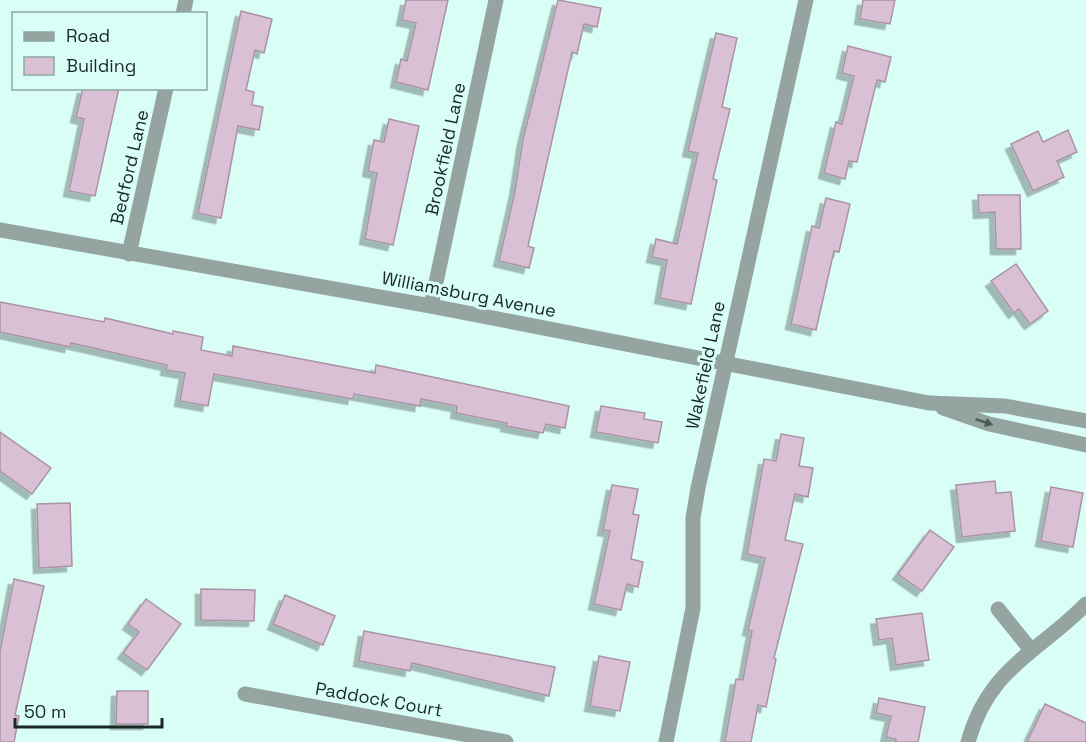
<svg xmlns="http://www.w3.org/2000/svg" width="1086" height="742" viewBox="0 0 1086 742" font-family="'Space Grotesk',sans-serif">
	<defs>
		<filter id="shadow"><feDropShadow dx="-5.5" dy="5.5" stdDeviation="0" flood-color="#0004"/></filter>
	</defs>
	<rect width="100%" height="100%" fill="#d9fef6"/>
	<g fill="#d9c0d4" stroke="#ab93a6" stroke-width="1.5" filter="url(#shadow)">
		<path d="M 406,0 L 448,0 L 428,90 L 396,82 L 401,59 L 407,61 L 416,23 L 402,20 Z"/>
		<path d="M 558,0 L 601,8 L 597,27 L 584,24 L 577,54 L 572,52 L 528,246 L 534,248 L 529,268 L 499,261 L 515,191 L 523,139 Z"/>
		<path d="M 863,0 L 895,0 L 890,24 L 860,19 Z"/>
		<path d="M 241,11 L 272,19 L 264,53 L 255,50 L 246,90 L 254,92 L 252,105 L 263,107 L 259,130 L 238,126 L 221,218 L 198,213 Z"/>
		<path d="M 716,33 L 737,38 L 722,107 L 730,109 L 713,179 L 717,180 L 691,304 L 660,298 L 667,260 L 652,257 L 656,239 L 677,244 L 698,153 L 688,151 Z"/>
		<path d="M 848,46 L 891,57 L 885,82 L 877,80 L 857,162 L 849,161 L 845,179 L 824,173 L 836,122 L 842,124 L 854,76 L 842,73 Z"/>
		<path d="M 83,88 L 119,88 L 95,196 L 69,191 L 84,119 L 76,117 Z"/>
		<path d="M 389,119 L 419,126 L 393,245 L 365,239 L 377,173 L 368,171 L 374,140 L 384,142 Z"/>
		<path d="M 1068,130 L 1077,152 L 1057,161 L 1064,177 L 1033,191 L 1011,144 L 1038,131 L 1043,142 Z"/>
		<path d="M 978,195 L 1020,195 L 1021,249 L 996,249 L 995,212 L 979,213 Z"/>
		<path d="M 826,198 L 850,204 L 839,252 L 834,251 L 816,330 L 791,324 L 812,226 L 819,228 Z"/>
		<path d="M 1016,264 L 1048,311 L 1030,324 L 1019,309 L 1014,313 L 991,281 Z"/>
		<path d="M 0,302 L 104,322 L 105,318 L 173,334 L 173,331 L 203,337 L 201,350 L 232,356 L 233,346 L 375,373 L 376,365 L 569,406 L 565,428 L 546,424 L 543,433 L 506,426 L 507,423 L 456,413 L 457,406 L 421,399 L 420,406 L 354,394 L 353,399 L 214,374 L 208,406 L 180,401 L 185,373 L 166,370 L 167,365 L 71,343 L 70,347 L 0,332 Z"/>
		<path d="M 601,406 L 645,413 L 644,419 L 662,422 L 658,443 L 596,432 Z"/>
		<path d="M 0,432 L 51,468 L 32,494 L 0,471 Z"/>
		<path d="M 781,434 L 804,438 L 799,466 L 813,468 L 808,497 L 795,494 L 785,540 L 803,544 L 774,658 L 776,659 L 766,707 L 758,705 L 751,742 L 725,742 L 736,679 L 743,680 L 752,631 L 748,630 L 765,558 L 747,554 L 764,459 L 776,461 Z"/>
		<path d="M 995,481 L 996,493 L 1011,492 L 1015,531 L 962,537 L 956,485 Z"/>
		<path d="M 612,485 L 638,489 L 633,514 L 639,515 L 631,559 L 643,562 L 638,587 L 627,584 L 621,610 L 594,604 L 610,531 L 603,530 Z"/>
		<path d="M 1051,487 L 1083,493 L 1073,547 L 1041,541 Z"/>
		<path d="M 70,503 L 72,566 L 39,568 L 37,504 Z"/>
		<path d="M 930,530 L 954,547 L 922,591 L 898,574 Z"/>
		<path d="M 14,579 L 44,586 L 15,715 L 19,716 L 14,742 L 0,742 L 0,651 Z"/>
		<path d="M 201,589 L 255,590 L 254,621 L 201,620 Z"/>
		<path d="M 285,595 L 335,616 L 323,645 L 273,624 Z"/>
		<path d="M 146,599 L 181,624 L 147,670 L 123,653 L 139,632 L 128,624 Z"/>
		<path d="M 922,613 L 929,660 L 896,665 L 892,638 L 879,640 L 876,619 Z"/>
		<path d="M 364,631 L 555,667 L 549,696 L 412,663 L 410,671 L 359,661 Z"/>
		<path d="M 599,656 L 630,662 L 620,711 L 590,706 Z"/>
		<path d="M 117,691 L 148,691 L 148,724 L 116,724 Z"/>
		<path d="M 879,698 L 925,707 L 918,742 L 895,742 L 896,739 L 886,737 L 891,716 L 876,713 Z"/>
		<path d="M 1045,704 L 1086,723 L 1086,742 L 1027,742 Z"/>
	</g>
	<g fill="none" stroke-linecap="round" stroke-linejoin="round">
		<g stroke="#95a4a1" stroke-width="15">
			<path d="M 183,14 L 186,0"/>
			<path d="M 0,230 L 431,306 L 929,403 L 1005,406 L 1086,421"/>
			<path d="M 129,254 L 166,88"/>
			<path d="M 431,306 L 496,0"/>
			<path d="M 943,408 L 989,424 L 1086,445"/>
			<path d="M 998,609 L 1031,650"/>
			<path d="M 245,694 L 506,742"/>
			<path d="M 666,742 L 693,608 L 693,518 L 698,488 L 806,0"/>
			<path d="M 968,742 C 989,667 1037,654 1086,604"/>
		</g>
	</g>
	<defs><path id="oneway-solid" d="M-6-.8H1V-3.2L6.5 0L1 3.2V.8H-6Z" transform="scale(1.5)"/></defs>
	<use fill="#4b5a57" href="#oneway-solid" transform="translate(984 422) rotate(18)"/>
	<g text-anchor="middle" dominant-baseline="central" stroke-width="6" stroke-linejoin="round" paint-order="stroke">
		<g font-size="18" fill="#1a2825" stroke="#d9fef6">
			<text transform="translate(445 149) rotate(-78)">Brookfield Lane</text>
			<text transform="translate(129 167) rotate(-77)">Bedford Lane</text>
			<text transform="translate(469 294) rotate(11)">Williamsburg Avenue</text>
			<text transform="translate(705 365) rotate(-78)">Wakefield Lane</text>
			<text transform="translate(379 699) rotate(10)">Paddock Court</text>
		</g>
	</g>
	<rect x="12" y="12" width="195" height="78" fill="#d9fef6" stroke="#8da8a2" stroke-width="1.5"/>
	<rect x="24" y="32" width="30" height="9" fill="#95a4a1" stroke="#8da8a2" stroke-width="1.5"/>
	<text x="66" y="42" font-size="18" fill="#1a2825">Road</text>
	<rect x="24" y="57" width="30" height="18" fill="#d9c0d4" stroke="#8da8a2" stroke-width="1.5"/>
	<text x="66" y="72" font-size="18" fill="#1a2825">Building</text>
	<path d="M15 718v9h147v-9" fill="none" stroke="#1a2825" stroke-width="3"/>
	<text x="24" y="718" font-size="18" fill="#1a2825" stroke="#d9fef6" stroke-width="4.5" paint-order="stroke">50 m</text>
</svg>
